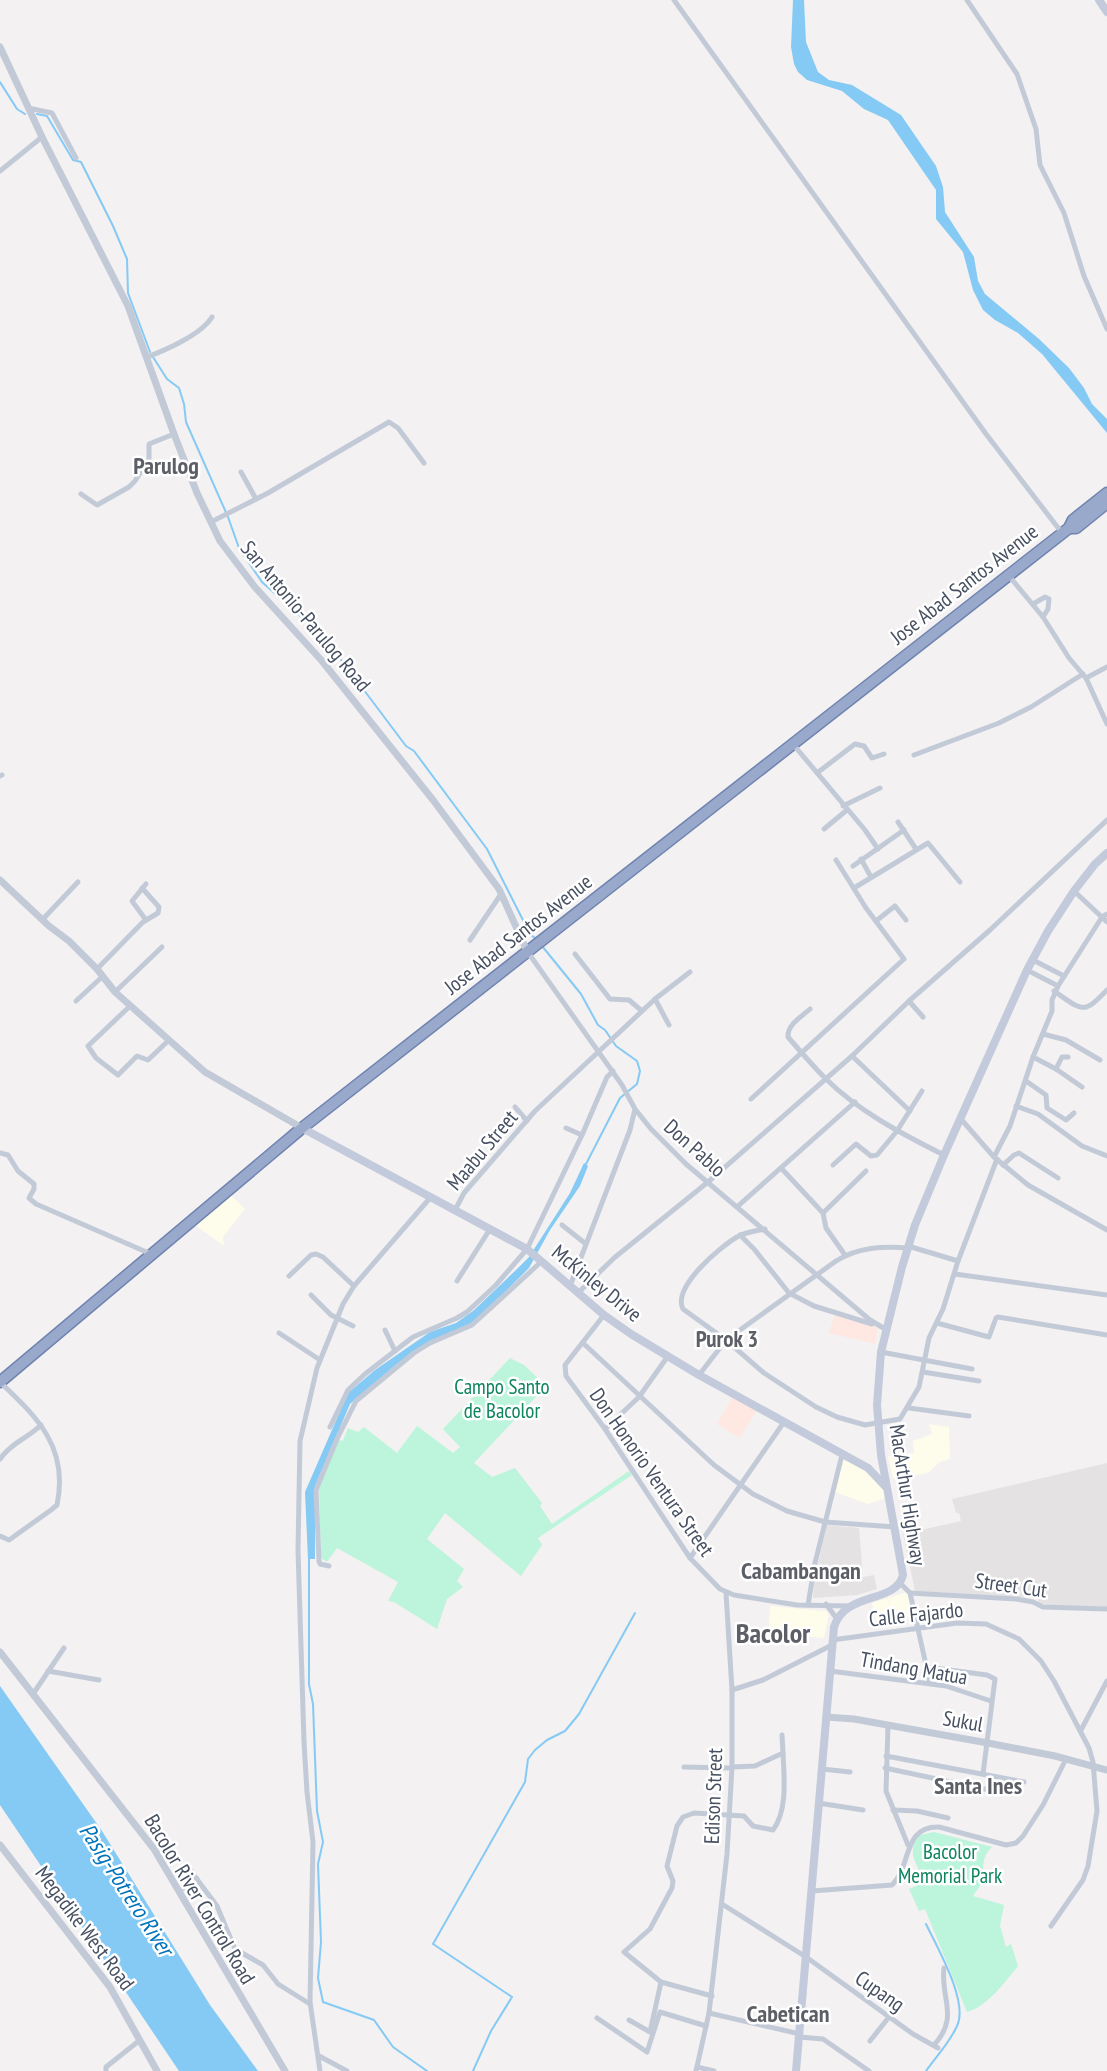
<svg xmlns="http://www.w3.org/2000/svg" width="1107" height="2071" viewBox="0 0 1107 2071" font-family="'PT Sans Narrow',sans-serif">
	<rect width="100%" height="100%" fill="#f3f1f1"/>
	<g fill="#fefcea">
		<path d="M 231,1195 L 245,1209 L 223,1237 L 224,1246 L 195,1225 Z"/>
		<path d="M 929,1424 L 949,1427 L 950,1459 L 940,1462 L 928,1473 L 893,1479 L 888,1456 L 914,1453 L 913,1441 L 932,1434 Z"/>
		<path d="M 843,1460 L 870,1471 L 887,1493 L 883,1499 L 868,1504 L 832,1491 Z"/>
		<path d="M 907,1592 L 914,1616 L 876,1623 L 872,1603 L 887,1598 L 890,1606 L 888,1598 Z"/>
		<path d="M 770,1606 L 827,1611 L 829,1615 L 824,1638 L 777,1634 L 777,1629 L 769,1627 Z"/>
	</g>
	<g fill="#e5e2e3">
		<path d="M 1107,1463 L 1107,1607 L 1047,1605 L 1038,1602 L 1038,1598 L 915,1591 L 903,1534 L 961,1521 L 959,1513 L 956,1513 L 952,1499 Z"/>
		<path d="M 827,1525 L 859,1528 L 863,1577 L 874,1575 L 877,1589 L 857,1595 L 813,1598 L 815,1577 Z"/>
	</g>
	<g fill="#fee8e1">
		<path d="M 835,1315 L 878,1328 L 875,1344 L 829,1333 Z"/>
		<path d="M 733,1396 L 757,1410 L 740,1438 L 717,1424 Z"/>
	</g>
	<g fill="#bcf4dc">
		<path d="M 510,1358 L 524,1365 L 546,1386 L 474,1463 L 492,1477 L 515,1468 L 542,1503 L 540,1506 L 552,1524 L 629,1471 L 632,1475 L 538,1538 L 542,1545 L 521,1576 L 445,1513 L 427,1539 L 464,1569 L 457,1581 L 463,1587 L 447,1599 L 437,1629 L 394,1602 L 388,1601 L 398,1582 L 337,1548 L 327,1562 L 321,1558 L 319,1488 L 339,1440 L 343,1441 L 348,1428 L 358,1432 L 364,1427 L 397,1453 L 417,1426 L 453,1453 L 460,1447 L 443,1429 Z"/>
		<path d="M 934,1832 L 992,1847 C 981,1857 984,1867 982,1880 C 981,1886 976,1891 973,1896 L 1004,1905 L 1000,1926 L 1006,1947 L 1011,1944 L 1018,1966 C 1004,1983 988,2006 967,2012 L 925,1909 L 919,1911 L 909,1889 L 925,1882 C 917,1863 905,1853 920,1835 Z"/>
	</g>
	<g fill="#85caf5">
		<path d="M 793,0 L 804,0 L 806,42 L 818,72 L 829,80 L 852,85 L 901,115 L 936,166 L 943,187 L 945,212 L 974,257 L 978,281 L 985,294 L 1039,339 L 1069,368 L 1084,388 L 1092,404 L 1107,419 L 1107,433 L 1042,354 L 1018,333 L 995,320 L 983,310 L 973,290 L 963,252 L 936,219 L 936,190 L 888,120 L 864,109 L 842,91 L 807,80 L 798,72 L 794,64 L 791,47 Z"/>
		<path d="M 584,1163 L 588,1166 L 580,1186 L 550,1230 L 529,1268 L 509,1288 L 473,1322 L 398,1363 L 350,1404 L 315,1486 L 315,1559 L 308,1559 L 305,1492 L 348,1393 L 375,1370 L 430,1332 L 456,1323 L 473,1311 L 517,1269 L 529,1257 L 570,1193 Z"/>
		<path d="M 0,1686 L 102,1831 L 210,2005 L 258,2071 L 179,2071 L 0,1805 Z"/>
	</g>
	<g fill="none" stroke-linecap="round" stroke-linejoin="round">
		<g stroke="#85caf5" stroke-width="2">
			<path d="M 0,82 L 17,109 L 25,114"/>
			<path d="M 37,114 L 47,116 L 73,160 L 81,162 L 113,226 L 127,259 L 128,293 L 150,352"/>
			<path d="M 153,357 L 167,379 L 179,388 L 184,404 L 186,422 L 228,517 L 239,548 L 262,582 L 324,637 L 406,746 L 414,751 L 487,849 L 530,934 L 536,939"/>
			<path d="M 542,946 L 581,994 L 598,1025 L 605,1030 L 616,1046 L 637,1061 L 640,1071 L 637,1084 L 620,1098 L 586,1164"/>
			<path d="M 309,1559 L 309,1684 L 313,1704 L 317,1811 L 323,1842 L 318,1864 L 321,1942 L 318,1978 L 323,2002 L 374,2020 L 393,2047 L 427,2071"/>
			<path d="M 473,2071 L 491,2031 L 512,1997 L 433,1944 L 525,1782 L 528,1759 L 535,1750 L 547,1740 L 565,1731 L 579,1714 L 635,1613"/>
			<path d="M 926,2071 C 936,2057 950,2042 957,2026 C 969,2002 937,1947 926,1924"/>
		</g>
		<defs>
			<g id="trunk">
				<path d="M 1069,528 L 1076,528 L 1107,503"/>
				<path d="M 0,1382 L 302,1128 L 1069,528 L 1073,520 L 1107,493"/>
			</g>
		</defs>
		<use href="#trunk" stroke="#6f83b0" stroke-width="13"/>
		<g stroke="#c3cad7" stroke-width="5">
			<path d="M 674,0 L 986,434 L 1062,533"/>
			<path d="M 967,0 L 1017,74 L 1036,129 L 1040,165 L 1064,213 L 1084,276 L 1107,329"/>
			<path d="M 28,108 L 52,113 L 76,158"/>
			<path d="M 0,171 L 42,137"/>
			<path d="M 147,357 C 166,350 202,334 212,317"/>
			<path d="M 241,472 L 256,499"/>
			<path d="M 81,494 L 97,505 L 129,487 L 135,481 L 149,459 L 149,444 L 174,434"/>
			<path d="M 211,522 L 268,493 L 389,422 L 398,428 L 424,463"/>
			<path d="M 1009,576 L 1043,617 L 1069,658 L 1086,678 L 1107,724"/>
			<path d="M 1033,604 L 1045,597 L 1049,599 L 1048,609 L 1043,617"/>
			<path d="M 1086,678 L 1107,667"/>
			<path d="M 792,743 L 865,830 L 878,849"/>
			<path d="M 914,755 L 999,723 L 1031,707 L 1083,674"/>
			<path d="M 817,773 L 855,744 L 864,746 L 872,758 L 884,754"/>
			<path d="M 0,776 L 2,775"/>
			<path d="M 843,806 L 880,788"/>
			<path d="M 898,822 L 916,849"/>
			<path d="M 824,829 L 847,810"/>
			<path d="M 861,859 L 871,877"/>
			<path d="M 853,866 L 904,830"/>
			<path d="M 146,884 L 132,901 L 146,920"/>
			<path d="M 854,888 L 928,843 L 960,882"/>
			<path d="M 1074,891 L 1107,922"/>
			<path d="M 42,920 L 78,882"/>
			<path d="M 876,921 L 895,906 L 906,920"/>
			<path d="M 470,940 L 501,894"/>
			<path d="M 527,951 L 622,1085 L 635,1109 L 651,1129 L 686,1164 L 870,1320 L 885,1329"/>
			<path d="M 575,954 L 610,999 L 629,1000 L 642,1011"/>
			<path d="M 1033,960 L 1064,976"/>
			<path d="M 97,969 L 143,922 L 158,913 L 159,907 L 142,888"/>
			<path d="M 1058,986 L 1102,917 L 1107,914"/>
			<path d="M 1054,991 C 1083,1011 1083,1015 1107,990"/>
			<path d="M 115,992 L 162,947"/>
			<path d="M 655,999 L 669,1025"/>
			<path d="M 76,1001 L 103,976"/>
			<path d="M 909,1001 L 923,1017"/>
			<path d="M 130,1006 L 88,1046 L 96,1058 L 118,1075 L 137,1056 L 148,1060 L 169,1040"/>
			<path d="M 810,1009 C 801,1017 787,1025 788,1037 C 800,1051 812,1065 825,1078 C 858,1111 902,1134 944,1155"/>
			<path d="M 1043,1034 L 1066,1040 L 1100,1060"/>
			<path d="M 852,1056 L 910,1111"/>
			<path d="M 1033,1057 L 1056,1069 L 1062,1057 L 1068,1057"/>
			<path d="M 1056,1069 L 1082,1087"/>
			<path d="M 1026,1081 L 1046,1095 L 1047,1108 L 1066,1120 L 1074,1113"/>
			<path d="M 751,1099 L 904,959 L 866,908 L 836,860"/>
			<path d="M 1016,1106 L 1038,1114 L 1082,1146 L 1107,1156"/>
			<path d="M 515,1107 L 527,1121"/>
			<path d="M 960,1118 L 994,1157 L 1028,1185 L 1107,1230"/>
			<path d="M 566,1128 L 582,1135"/>
			<path d="M 0,1153 L 8,1155 L 18,1171 L 34,1184 L 34,1189 L 29,1198 L 36,1204 L 151,1254"/>
			<path d="M 994,1157 L 1010,1126 L 1033,1057 L 1052,1011 L 1052,1000 L 1058,986 L 1027,970"/>
			<path d="M 833,1165 L 856,1144 L 871,1156 L 877,1155 L 897,1131 L 922,1091"/>
			<path d="M 1003,1165 L 1014,1155 L 1019,1153 L 1058,1178"/>
			<path d="M 782,1169 L 823,1213 L 866,1171"/>
			<path d="M 738,1206 L 855,1102"/>
			<path d="M 455,1210 L 464,1193 L 535,1111 L 655,999 L 690,972"/>
			<path d="M 823,1213 L 826,1228 L 845,1255"/>
			<path d="M 562,1225 L 586,1244"/>
			<path d="M 765,1229 C 756,1231 745,1232 737,1237 C 720,1247 672,1287 683,1309 L 726,1340 L 764,1373 L 816,1407 L 837,1417 L 865,1425 L 900,1419 L 919,1387 L 929,1338 L 943,1309 L 958,1261 L 997,1159"/>
			<path d="M 740,1235 L 754,1249 L 789,1293 L 814,1306 L 872,1324"/>
			<path d="M 908,1246 L 958,1261"/>
			<path d="M 955,1274 L 1107,1295"/>
			<path d="M 289,1276 L 311,1255 L 316,1254 L 323,1257 L 354,1286"/>
			<path d="M 457,1281 L 490,1229"/>
			<path d="M 570,1286 L 630,1130 L 635,1109"/>
			<path d="M 578,1293 L 614,1258 L 708,1182 L 852,1056 L 909,1001 L 990,930 L 1107,820"/>
			<path d="M 311,1295 L 331,1315 L 353,1326"/>
			<path d="M 604,1315 L 565,1365 L 566,1376 L 605,1429 L 690,1558 L 720,1589 L 734,1595 L 797,1605 L 850,1606"/>
			<path d="M 937,1323 L 989,1337 L 996,1318 L 998,1317 L 1107,1335"/>
			<path d="M 385,1330 L 395,1351"/>
			<path d="M 279,1333 L 320,1360"/>
			<path d="M 583,1343 L 714,1465 L 753,1494 L 787,1511 L 825,1522 L 895,1527"/>
			<path d="M 881,1352 L 972,1369"/>
			<path d="M 923,1372 L 979,1381"/>
			<path d="M 699,1375 L 726,1340 L 836,1261 C 858,1247 883,1246 908,1248"/>
			<path d="M 909,1408 L 969,1416"/>
			<path d="M 330,1427 L 348,1390 L 365,1374 L 413,1337 L 457,1318 L 467,1312 L 496,1285 L 527,1249 L 582,1135 L 607,1077 L 613,1071"/>
			<path d="M 605,1429 L 639,1397 L 668,1356"/>
			<path d="M 0,1459 C 11,1443 28,1438 41,1425"/>
			<path d="M 0,1536 L 9,1540 L 51,1510 L 57,1505 C 69,1448 38,1418 0,1382"/>
			<path d="M 690,1558 L 784,1422"/>
			<path d="M 329,1566 L 320,1564 L 319,1561 L 316,1490 L 337,1439 L 356,1401 L 414,1353 L 430,1343 L 472,1325 L 542,1261"/>
			<path d="M 900,1583 L 910,1593 L 930,1683"/>
			<path d="M 910,1593 L 1016,1599 L 1033,1602 L 1043,1607 L 1107,1609"/>
			<path d="M 826,1604 L 837,1619"/>
			<path d="M 808,1605 L 815,1563 L 842,1455"/>
			<path d="M 832,1640 L 957,1623 L 986,1624 L 1019,1639 L 1041,1661 L 1054,1681 L 1089,1748 L 1093,1762 L 1097,1811 L 1088,1866 L 1083,1880 L 1051,1926"/>
			<path d="M 927,1667 L 987,1675 L 995,1679 L 983,1774"/>
			<path d="M 48,1671 L 99,1680"/>
			<path d="M 830,1671 L 946,1686 L 991,1701"/>
			<path d="M 732,1690 L 763,1680 L 832,1645"/>
			<path d="M 33,1694 L 64,1648"/>
			<path d="M 888,1725 L 886,1791 L 908,1845"/>
			<path d="M 1081,1730 L 1107,1681"/>
			<path d="M 886,1756 L 1024,1782"/>
			<path d="M 684,1767 L 731,1768"/>
			<path d="M 732,1767 L 755,1766 L 783,1753 L 782,1735"/>
			<path d="M 885,1768 L 989,1790"/>
			<path d="M 822,1769 L 850,1772"/>
			<path d="M 818,1803 L 863,1810"/>
			<path d="M 893,1810 L 917,1811 L 948,1818"/>
			<path d="M 190,1870 L 217,1906 L 235,1949 L 263,1965 L 278,1984 L 310,2004"/>
			<path d="M 179,1891 L 197,1879"/>
			<path d="M 812,1891 L 892,1885 C 912,1866 902,1826 939,1827 L 1006,1845 L 1016,1843 L 1023,1836 L 1043,1805 L 1066,1759"/>
			<path d="M 722,1904 L 806,1957 L 913,2034 L 938,2048"/>
			<path d="M 661,1982 L 624,1952 L 650,1929 L 672,1888 L 673,1881 L 667,1866 L 677,1826 L 683,1817 L 694,1813 L 744,1816 L 753,1826 L 773,1830 C 788,1810 784,1776 783,1753"/>
			<path d="M 709,2013 L 800,2034"/>
			<path d="M 597,2018 L 647,2052 L 660,2012 L 706,2026"/>
			<path d="M 629,2020 L 650,2032 L 661,1982 L 712,1996"/>
			<path d="M 799,2037 L 823,2039 L 869,2071"/>
			<path d="M 870,2041 L 889,2017"/>
			<path d="M 934,2045 C 960,2017 940,1998 944,1968"/>
			<path d="M 319,2056 L 347,2071"/>
			<path d="M 697,2067 L 714,2071"/>
			<path d="M 106,2071 L 106,2067 L 140,2040"/>
			<path d="M 320,2071 L 310,2002 L 313,1842 L 307,1792 L 304,1742 L 298,1550 L 300,1441 L 317,1368 L 343,1304 L 354,1286 L 430,1198"/>
			<path d="M 696,2071 L 709,2013 L 727,1854 L 732,1767 L 732,1690 L 726,1593"/>
		</g>
		<g stroke="#c3cad7" stroke-width="7">
			<path d="M 0,47 L 42,137 L 128,306 L 174,434 L 197,493 L 220,541 L 254,586 L 322,661 L 433,800 L 499,889 L 527,951"/>
			<path d="M 0,880 L 49,926 L 69,941 L 97,969 L 115,992 L 205,1072 L 302,1128"/>
			<path d="M 0,1652 L 154,1849 L 285,2071"/>
			<path d="M 826,1717 L 854,1719 L 988,1743 L 1055,1756 L 1107,1770"/>
			<path d="M 0,1845 L 110,1987 L 157,2071"/>
		</g>
		<g stroke="#c2cadb" stroke-width="8">
			<path d="M 1099,0 L 1107,12"/>
			<path d="M 302,1128 L 527,1249 L 604,1315 L 631,1334 L 699,1375 L 868,1468 L 886,1487"/>
			<path d="M 796,2071 L 834,1627 C 845,1591 896,1604 903,1575 L 881,1455 L 877,1405 L 881,1352 L 902,1267 L 915,1225 L 944,1155 L 1027,970 L 1048,931 L 1074,891 L 1095,864 L 1107,853"/>
		</g>
		<use href="#trunk" stroke="#99a9cb" stroke-width="10"/>
	</g>
	<g text-anchor="middle" dominant-baseline="central" stroke-width="5" stroke-linejoin="round" paint-order="stroke">
		<g font-size="21" fill="#475061" stroke="#fff">
			<text transform="translate(964 584) rotate(-38)">Jose Abad Santos Avenue</text>
			<text transform="translate(306 616) rotate(50)">San Antonio-Parulog Road</text>
			<text transform="translate(518 934) rotate(-38)">Jose Abad Santos Avenue</text>
			<text transform="translate(695 1148) rotate(42)">Don Pablo</text>
			<text transform="translate(482 1150) rotate(-50)">Maabu Street</text>
			<text transform="translate(597 1283) rotate(39)">McKinley Drive</text>
			<text transform="translate(652 1472) rotate(55)">Don Honorio Ventura Street</text>
			<text transform="translate(908 1495) rotate(81)">MacArthur Highway</text>
			<text transform="translate(1011 1585) rotate(8)">Street Cut</text>
			<text transform="translate(916 1614) rotate(-6)">Calle Fajardo</text>
			<text transform="translate(914 1668) rotate(10)">Tindang Matua</text>
			<text transform="translate(963 1721) rotate(10)">Sukul</text>
			<text transform="translate(713 1796) rotate(-88)">Edison Street</text>
			<text transform="translate(200 1899) rotate(59)">Bacolor River Control Road</text>
			<text transform="translate(85 1928) rotate(53)">Megadike West Road</text>
			<text transform="translate(880 1991) rotate(35)">Cupang</text>
		</g>
		<g font-size="21" fill="#0e855e" stroke="#fff">
			<text x="502" y="1386">Campo Santo<tspan x="502" dy="24">de Bacolor</tspan></text>
			<text x="950" y="1851">Bacolor<tspan x="950" dy="24">Memorial Park</tspan></text>
		</g>
		<g font-size="23" font-weight="bold" fill="#5d5f67" stroke="#fff">
			<text x="727" y="1338">Purok 3</text>
		</g>
		<g font-size="23" font-style="italic" fill="#0073ba" stroke="#fff">
			<text transform="translate(127 1889) rotate(57)">Pasig-Potrero River</text>
		</g>
		<g font-size="24" font-weight="bold" fill="#5d5f67" stroke="#fff">
			<text x="166" y="465">Parulog</text>
			<text x="801" y="1570">Cabambangan</text>
			<text x="978" y="1785">Santa Ines</text>
			<text x="788" y="2013">Cabetican</text>
		</g>
		<g font-size="28" font-weight="bold" fill="#5d5f67" stroke="#fff">
			<text x="773" y="1632">Bacolor</text>
		</g>
	</g>
</svg>
